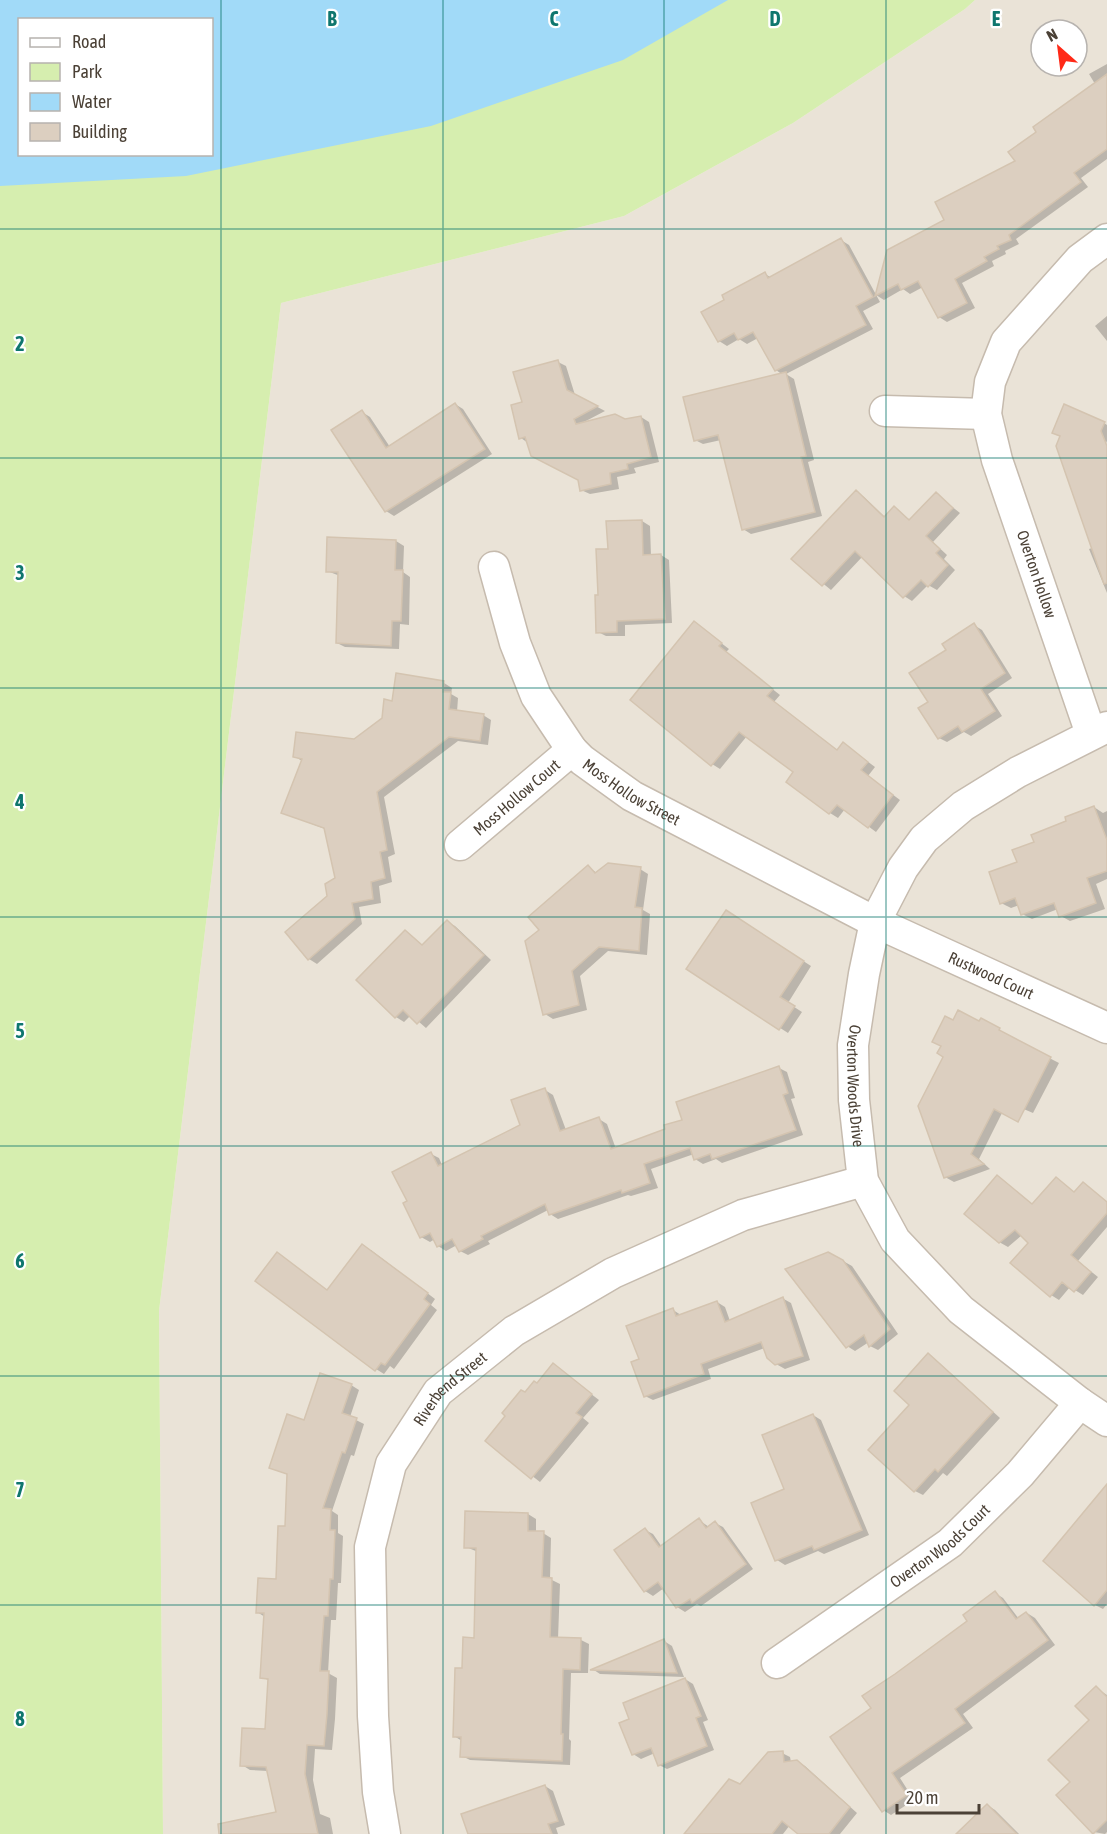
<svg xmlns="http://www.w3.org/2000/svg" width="1107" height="1834" viewBox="0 0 1107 1834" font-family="'Asap Condensed',sans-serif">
	<rect width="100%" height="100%" fill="#f6f1e9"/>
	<path fill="#eae3d7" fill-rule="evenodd" d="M 975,0 L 1107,0 L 1107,1834 L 163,1834 L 159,1311 L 281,303 L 624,216 L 793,123 L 965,9 ZM 1041,30 L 1077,30 L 1077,66 L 1041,66 Z"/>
	<path fill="#d6eeaf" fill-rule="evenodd" d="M 0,0 L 975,0 L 965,9 L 793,123 L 624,216 L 281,303 L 159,1311 L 163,1834 L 0,1834 ZM 20,20 L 212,20 L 212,154 L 20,154 Z"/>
	<path fill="#a1daf8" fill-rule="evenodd" d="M 0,0 L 728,0 L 623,60 L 431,126 L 186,176 L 0,186 ZM 20,20 L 212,20 L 212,154 L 20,154 Z"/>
	<g fill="#0003">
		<path d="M 1107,64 L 1107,159 L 1081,178 L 1088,187 L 1016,239 L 1019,244 L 1005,251 L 1006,254 L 992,261 L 994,266 L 962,283 L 975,308 L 947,322 L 939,317 L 923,287 L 910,294 L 903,289 L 884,300 L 876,295 L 888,251 L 946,221 L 1017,161 L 1038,132 L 1095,84 L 1089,74 Z"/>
		<path d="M 841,240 L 849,245 L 880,302 L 863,311 L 873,329 L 786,374 L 794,379 L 814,460 L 808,462 L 822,516 L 751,534 L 743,529 L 721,440 L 703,444 L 695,440 L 783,375 L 776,370 L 758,338 L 747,344 L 739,339 L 727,346 L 719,341 L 726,300 L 765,274 L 772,278 Z"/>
		<path d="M 1107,316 L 1107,341 L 1095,326 Z"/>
		<path d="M 558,362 L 566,366 L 575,395 L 605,411 L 584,422 L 625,421 L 641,417 L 649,422 L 659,462 L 634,468 L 636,473 L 617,477 L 619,489 L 590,494 L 581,490 L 580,480 L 521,438 L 524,403 Z"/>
		<path d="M 455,404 L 463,409 L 492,454 L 394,516 L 386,511 L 362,412 L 370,417 L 390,447 Z"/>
		<path d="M 1104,423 L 1107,425 L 1107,441 L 1103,449 L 1107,448 L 1107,593 L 1089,549 L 1092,548 L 1057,446 Z"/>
		<path d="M 856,492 L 864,497 L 885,517 L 894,508 L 910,520 L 936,494 L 960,513 L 933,542 L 947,555 L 944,559 L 955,570 L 937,590 L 928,585 L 912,601 L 904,596 L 863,556 L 831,590 L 793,559 Z"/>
		<path d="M 642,521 L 650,526 L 651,556 L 661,555 L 669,560 L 672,623 L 625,625 L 625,636 L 606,636 L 598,632 L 599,596 Z"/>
		<path d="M 396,541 L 404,546 L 403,572 L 410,577 L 409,625 L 400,624 L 399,649 L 345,647 L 337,643 L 340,576 L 327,571 Z"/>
		<path d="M 695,623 L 729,649 L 726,652 L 780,695 L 774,702 L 838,751 L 851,749 L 875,767 L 868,776 L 900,800 L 876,832 L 845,809 L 838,818 L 830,813 L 788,781 L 795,772 L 747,736 L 720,769 L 712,764 Z"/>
		<path d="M 974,625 L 982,630 L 1012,678 L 988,694 L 1002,716 L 971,736 L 964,732 L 947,742 L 939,738 L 948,650 Z"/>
		<path d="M 444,683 L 452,688 L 451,694 L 458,698 L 457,712 L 483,715 L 491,720 L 488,745 L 458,741 L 384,797 L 395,854 L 388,857 L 392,882 L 379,886 L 381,903 L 359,907 L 362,924 L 317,964 L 309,959 L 287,932 L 328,896 L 337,879 L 325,829 L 283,813 L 302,761 L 294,756 L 354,740 L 383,719 L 393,703 Z"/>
		<path d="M 1094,807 L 1103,813 L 1107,811 L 1107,879 L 1096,884 L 1105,909 L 1070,921 L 1061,916 L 1058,909 L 1032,919 L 1022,914 L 1019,905 L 1011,908 L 1001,903 L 1019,863 L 1036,843 Z"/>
		<path d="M 588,867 L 597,873 L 640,869 L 648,874 L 643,910 L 650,914 L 647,955 L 608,951 L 580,976 L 587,1010 L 553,1019 L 545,1014 L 541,930 Z"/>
		<path d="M 734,916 L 811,966 L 788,1003 L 802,1012 L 788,1033 L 688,969 Z"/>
		<path d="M 447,922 L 455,926 L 491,960 L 426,1028 L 411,1015 L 404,1022 L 396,1017 L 358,980 L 405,931 L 423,946 Z"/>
		<path d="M 954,1022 L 999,1030 L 1006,1036 L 1059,1063 L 1033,1113 L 974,1088 L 1002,1113 L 979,1159 L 990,1169 L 954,1182 L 945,1177 L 945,1056 Z"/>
		<path d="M 779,1068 L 787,1072 L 795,1098 L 791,1099 L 803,1135 L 722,1163 L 716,1159 L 703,1164 L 695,1159 L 694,1154 L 651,1169 L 658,1188 L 631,1196 L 628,1195 L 558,1219 L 550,1214 L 548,1210 L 488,1241 L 490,1244 L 468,1255 L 460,1251 L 457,1245 L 446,1251 L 438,1246 L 435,1239 L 430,1242 L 421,1237 L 405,1204 L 409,1202 L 431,1154 L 439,1158 L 442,1165 L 522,1126 L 545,1090 L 553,1095 L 566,1130 L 599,1119 L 607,1124 L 616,1149 L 667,1130 Z"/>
		<path d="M 997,1177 L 1033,1205 L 1056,1179 L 1075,1193 L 1083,1184 L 1107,1202 L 1107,1227 L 1078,1261 L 1098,1277 L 1083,1295 L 1070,1287 L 1059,1300 L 1051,1295 L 1030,1243 L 1022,1235 L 1008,1247 L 999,1242 Z"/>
		<path d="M 371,1250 L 435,1299 L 431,1305 L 437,1310 L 394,1369 L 390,1366 L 384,1374 L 376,1369 L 328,1291 Z"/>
		<path d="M 843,1261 L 852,1266 L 898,1334 L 878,1350 L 870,1346 L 869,1342 L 855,1351 L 847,1346 Z"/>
		<path d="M 782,1298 L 791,1303 L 810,1360 L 785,1369 L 776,1364 L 765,1348 L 708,1369 L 711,1379 L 653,1400 L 645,1396 L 641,1360 L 673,1310 L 681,1315 L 717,1302 L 725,1307 L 730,1321 Z"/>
		<path d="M 928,1355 L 936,1360 L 1000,1418 L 947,1476 L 943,1473 L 923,1495 L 915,1491 L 911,1405 Z"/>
		<path d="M 553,1365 L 599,1400 L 583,1418 L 589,1423 L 540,1482 L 487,1441 L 525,1394 L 537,1384 Z"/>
		<path d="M 351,1385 L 359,1390 L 350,1417 L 364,1424 L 354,1456 L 351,1455 L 332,1511 L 338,1515 L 338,1533 L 343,1536 L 341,1583 L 338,1583 L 336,1620 L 331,1620 L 328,1673 L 337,1678 L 335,1719 L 332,1750 L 315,1749 L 313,1780 L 320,1814 L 330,1818 L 333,1834 L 234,1834 L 278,1813 L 268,1771 L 250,1770 L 242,1765 L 267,1730 L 270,1681 L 262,1677 L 265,1617 L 257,1612 L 277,1580 L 286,1528 L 288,1475 L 270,1467 L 305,1422 Z"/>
		<path d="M 813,1415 L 821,1420 L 869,1535 L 824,1554 L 818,1551 L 785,1565 L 777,1560 L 786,1490 Z"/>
		<path d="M 1107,1498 L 1107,1604 L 1103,1609 L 1095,1605 Z"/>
		<path d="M 528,1514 L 536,1519 L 536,1533 L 543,1533 L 551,1538 L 550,1579 L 560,1584 L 558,1639 L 581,1640 L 589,1644 L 588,1673 L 571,1673 L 569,1739 L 571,1741 L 570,1765 L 470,1760 L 462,1756 L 462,1741 L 454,1736 L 463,1670 L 475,1639 L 478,1552 L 466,1547 Z"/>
		<path d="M 699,1520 L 709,1527 L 715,1523 L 723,1527 L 753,1569 L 701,1606 L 697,1604 L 685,1612 L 677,1607 L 664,1588 L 653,1596 L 645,1591 L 645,1530 L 653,1534 L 662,1547 Z"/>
		<path d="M 995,1593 L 1003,1598 L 1019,1619 L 1027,1613 L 1035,1618 L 1055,1645 L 963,1714 L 973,1728 L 900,1778 L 914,1800 L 891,1815 L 883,1810 L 873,1709 L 969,1621 Z"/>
		<path d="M 664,1641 L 672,1646 L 684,1677 L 600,1674 L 594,1670 Z"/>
		<path d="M 685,1679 L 693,1684 L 708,1720 L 703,1722 L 714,1750 L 667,1769 L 659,1765 L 655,1753 L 641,1759 L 633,1754 L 631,1720 Z"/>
		<path d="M 1096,1688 L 1107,1695 L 1107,1832 L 1105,1834 L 1094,1832 L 1072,1782 L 1091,1720 Z"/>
		<path d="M 782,1753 L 790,1757 L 791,1762 L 797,1761 L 805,1766 L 857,1813 L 840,1834 L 801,1834 L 790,1825 L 783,1834 L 686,1834 L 740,1786 Z"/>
		<path d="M 545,1786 L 553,1791 L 565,1825 L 556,1828 L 558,1834 L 470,1834 Z"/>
		<path d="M 987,1805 L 995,1810 L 1019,1834 L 959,1834 Z"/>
	</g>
	<g fill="#dccfc0" stroke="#d4c4b0" stroke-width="1.5">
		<path d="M 1107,74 L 1107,149 L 1074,173 L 1081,182 L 1009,235 L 1011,240 L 997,246 L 999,249 L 984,257 L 987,261 L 955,279 L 967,303 L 938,318 L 918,281 L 901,290 L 898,284 L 875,296 L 887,250 L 944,220 L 935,202 L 1015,161 L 1008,152 L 1036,132 L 1033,127 Z"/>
		<path d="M 841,238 L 873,297 L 856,306 L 866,325 L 775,371 L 753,332 L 738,340 L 734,333 L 718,342 L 701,312 L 724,300 L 722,295 L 765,272 L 768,278 Z"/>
		<path d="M 558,360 L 567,390 L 598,406 L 574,419 L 576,424 L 615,414 L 625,419 L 641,416 L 651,457 L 627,464 L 628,469 L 610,473 L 611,484 L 580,491 L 578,480 L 531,456 L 525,437 L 519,439 L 511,405 L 522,402 L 513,372 Z"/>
		<path d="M 786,372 L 806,456 L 801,457 L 815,512 L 742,530 L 718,435 L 694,441 L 683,397 Z"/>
		<path d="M 455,403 L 485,449 L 385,512 L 331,430 L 362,410 L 386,448 Z"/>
		<path d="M 1064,404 L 1105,422 L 1101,431 L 1107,446 L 1107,583 L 1104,584 L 1056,446 L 1060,436 L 1052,433 Z"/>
		<path d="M 856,490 L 884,517 L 894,506 L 909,520 L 936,492 L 953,508 L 926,536 L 940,549 L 936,553 L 948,565 L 928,587 L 921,580 L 903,598 L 855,551 L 822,586 L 791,559 Z"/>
		<path d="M 642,520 L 643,555 L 661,554 L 665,619 L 617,621 L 617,632 L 596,633 L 595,595 L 598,595 L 596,549 L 608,549 L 606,521 Z"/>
		<path d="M 327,537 L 396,540 L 395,570 L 403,570 L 401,621 L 392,621 L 391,646 L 336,643 L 338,572 L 326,572 Z"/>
		<path d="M 694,621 L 722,643 L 719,646 L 773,689 L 767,696 L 837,750 L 843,742 L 868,762 L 861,770 L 893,795 L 868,828 L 837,805 L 829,814 L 786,782 L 793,772 L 739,732 L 711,766 L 630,700 Z"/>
		<path d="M 974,623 L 1005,673 L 981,689 L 995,711 L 962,732 L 958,726 L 938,739 L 918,708 L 928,702 L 909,673 L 946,650 L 942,644 Z"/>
		<path d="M 396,673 L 444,681 L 443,692 L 451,692 L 449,709 L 484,714 L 480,741 L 449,737 L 377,792 L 387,850 L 380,852 L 385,878 L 371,882 L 373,899 L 352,903 L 355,919 L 308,960 L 285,932 L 327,896 L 325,884 L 335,878 L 324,828 L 281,813 L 302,759 L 293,757 L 296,732 L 354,739 L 382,718 L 384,699 L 392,701 Z"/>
		<path d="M 1094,806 L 1107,840 L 1107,871 L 1087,878 L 1096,903 L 1059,917 L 1054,903 L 1021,915 L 1015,898 L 1000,904 L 989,872 L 1017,862 L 1012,850 L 1034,842 L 1031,835 L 1066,821 L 1065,817 Z"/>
		<path d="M 608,863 L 641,867 L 635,907 L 642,908 L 639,951 L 599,947 L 572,971 L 579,1005 L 543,1015 L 525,941 L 539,930 L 528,917 L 588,865 L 595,873 Z"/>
		<path d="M 726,910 L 804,961 L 780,997 L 795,1006 L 779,1030 L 686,969 Z"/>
		<path d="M 447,920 L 484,955 L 417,1024 L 403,1010 L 395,1018 L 356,980 L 405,930 L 422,945 Z"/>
		<path d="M 958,1010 L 979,1021 L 981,1018 L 1000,1028 L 999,1030 L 1051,1057 L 1018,1122 L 994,1109 L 971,1154 L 984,1164 L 944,1178 L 918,1106 L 943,1057 L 937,1053 L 941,1046 L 932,1042 L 945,1016 L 953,1020 Z"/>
		<path d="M 779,1066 L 788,1093 L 783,1095 L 796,1130 L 712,1159 L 710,1154 L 694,1160 L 690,1148 L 644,1164 L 650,1183 L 622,1193 L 621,1190 L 549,1215 L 545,1204 L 481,1236 L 483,1239 L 459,1252 L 452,1239 L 437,1247 L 430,1233 L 420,1238 L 403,1203 L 407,1201 L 392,1172 L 431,1152 L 438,1166 L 520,1125 L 511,1100 L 545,1088 L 560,1131 L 599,1117 L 611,1149 L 665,1129 L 664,1125 L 682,1120 L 676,1102 Z"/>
		<path d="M 997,1175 L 1032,1204 L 1056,1177 L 1074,1192 L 1083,1182 L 1107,1202 L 1107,1213 L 1071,1255 L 1091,1272 L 1074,1292 L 1062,1282 L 1050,1297 L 1010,1263 L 1028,1243 L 1015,1230 L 999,1243 L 964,1214 Z"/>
		<path d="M 362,1244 L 428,1293 L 424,1299 L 430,1304 L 385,1365 L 381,1363 L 375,1371 L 255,1281 L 277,1252 L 327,1290 Z"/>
		<path d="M 828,1252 L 843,1260 L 890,1329 L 869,1347 L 864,1335 L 846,1348 L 785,1269 Z"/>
		<path d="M 783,1297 L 803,1356 L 775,1365 L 767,1358 L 761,1342 L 701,1364 L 704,1374 L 644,1397 L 631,1362 L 639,1359 L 626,1326 L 673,1308 L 676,1316 L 717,1301 L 725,1322 Z"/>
		<path d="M 928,1353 L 993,1412 L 938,1472 L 935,1469 L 914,1492 L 868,1450 L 909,1405 L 894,1391 Z"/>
		<path d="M 553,1363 L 592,1394 L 576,1413 L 582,1417 L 531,1479 L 485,1441 L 505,1416 L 502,1413 L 521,1390 L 525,1392 L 534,1381 L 537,1383 Z"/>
		<path d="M 320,1373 L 352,1384 L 342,1413 L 357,1418 L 345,1453 L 342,1452 L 323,1508 L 331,1509 L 330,1530 L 335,1530 L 333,1579 L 330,1579 L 328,1616 L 324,1616 L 320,1671 L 329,1671 L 327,1714 L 324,1746 L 307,1745 L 305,1774 L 318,1834 L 219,1834 L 218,1824 L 276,1812 L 266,1767 L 240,1766 L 242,1728 L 265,1729 L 268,1679 L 260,1678 L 264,1613 L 256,1613 L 258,1578 L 276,1579 L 278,1526 L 285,1526 L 287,1474 L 269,1468 L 287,1414 L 304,1420 Z"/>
		<path d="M 813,1414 L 862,1530 L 814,1550 L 812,1546 L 775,1561 L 751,1503 L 784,1489 L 762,1435 Z"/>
		<path d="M 1107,1484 L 1107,1590 L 1094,1606 L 1043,1561 Z"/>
		<path d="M 465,1511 L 528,1513 L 528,1531 L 544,1531 L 542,1577 L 552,1578 L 550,1637 L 581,1638 L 580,1670 L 563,1669 L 561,1734 L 563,1734 L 562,1761 L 460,1757 L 461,1737 L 453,1737 L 455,1668 L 462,1668 L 463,1637 L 474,1638 L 476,1548 L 464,1548 Z"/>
		<path d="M 699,1518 L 706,1528 L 715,1521 L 746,1564 L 692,1603 L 690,1599 L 676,1608 L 658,1582 L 644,1592 L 614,1550 L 645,1528 L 659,1547 Z"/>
		<path d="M 995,1591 L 1016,1619 L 1026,1612 L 1048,1640 L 955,1709 L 965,1723 L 892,1773 L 907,1795 L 882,1812 L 830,1737 L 871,1708 L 862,1696 L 895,1674 L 967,1621 L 963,1615 Z"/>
		<path d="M 664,1639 L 677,1673 L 590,1670 L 638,1650 Z"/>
		<path d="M 685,1678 L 701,1716 L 696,1718 L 707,1746 L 658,1766 L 651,1748 L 632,1755 L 619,1723 L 629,1719 L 623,1703 Z"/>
		<path d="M 1096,1686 L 1107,1697 L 1107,1820 L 1093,1834 L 1056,1795 L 1070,1782 L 1048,1760 L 1089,1720 L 1075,1706 Z"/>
		<path d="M 783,1751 L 784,1762 L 797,1760 L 850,1807 L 829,1834 L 798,1834 L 782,1821 L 772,1834 L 684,1834 L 729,1779 L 740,1784 L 768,1752 Z"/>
		<path d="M 545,1785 L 558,1821 L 548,1824 L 552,1834 L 468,1834 L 461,1814 Z"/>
		<path d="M 987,1804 L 1017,1834 L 956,1834 Z"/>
	</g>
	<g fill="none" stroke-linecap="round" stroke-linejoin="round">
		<defs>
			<g id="minor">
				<path d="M 885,411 L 986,414"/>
				<path id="s1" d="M 494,567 L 515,643 L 536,696 L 572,750 L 582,760 L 632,796 L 875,922 L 1107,1028"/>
				<path id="s2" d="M 1107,727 L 1018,772 L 963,806 L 924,839 L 903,868 L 875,922 L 864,974 L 853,1045 L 854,1100 L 863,1181 L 895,1240 L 961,1310 L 1080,1403 L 1107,1421"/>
				<path d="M 1091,734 L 997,460 L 986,414 L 990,382 L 1006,342 L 1080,259 L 1107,239"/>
				<path id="s3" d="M 460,845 L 572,750"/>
				<path id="s4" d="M 777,1663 L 950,1543 L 1020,1474 L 1080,1403"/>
				<path id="s5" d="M 385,1834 L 378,1792 L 373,1716 L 370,1547 L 391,1464 L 438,1392 L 514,1331 L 613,1273 L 743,1215 L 863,1181"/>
			</g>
		</defs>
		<use href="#minor" stroke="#c6bbae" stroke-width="33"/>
		<use href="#minor" stroke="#fff" stroke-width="30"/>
	</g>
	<path fill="none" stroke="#0f766e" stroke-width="1.5" stroke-opacity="0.55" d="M 221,0 L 221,1834M 443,0 L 443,1834M 664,0 L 664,1834M 886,0 L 886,1834M 0,229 L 1107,229M 0,458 L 1107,458M 0,688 L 1107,688M 0,917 L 1107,917M 0,1146 L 1107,1146M 0,1376 L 1107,1376M 0,1605 L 1107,1605"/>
	<g text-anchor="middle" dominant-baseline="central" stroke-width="4.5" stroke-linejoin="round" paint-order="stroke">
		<g font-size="16" fill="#4b4136" stroke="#fff">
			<text transform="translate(1037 574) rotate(71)">Overton Hollow</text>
			<text stroke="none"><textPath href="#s1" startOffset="274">Moss Hollow Street</textPath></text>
			<text stroke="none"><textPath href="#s3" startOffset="74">Moss Hollow Court</textPath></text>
			<text stroke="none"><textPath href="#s1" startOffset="678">Rustwood Court</textPath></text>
			<text stroke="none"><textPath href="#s2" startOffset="478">Overton Woods Drive</textPath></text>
			<text stroke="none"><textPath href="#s5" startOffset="470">Riverbend Street</textPath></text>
			<text stroke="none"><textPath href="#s4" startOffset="201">Overton Woods Court</textPath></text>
		</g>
	</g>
	<g font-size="20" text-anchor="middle" font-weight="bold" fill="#0f766e" stroke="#fff" stroke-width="4.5" stroke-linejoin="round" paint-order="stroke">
		<text x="332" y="26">B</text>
		<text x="554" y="26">C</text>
		<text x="775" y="26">D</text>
		<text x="996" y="26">E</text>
		<text x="20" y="351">2</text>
		<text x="20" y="580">3</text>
		<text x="20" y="809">4</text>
		<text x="20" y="1038">5</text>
		<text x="20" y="1268">6</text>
		<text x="20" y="1497">7</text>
		<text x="20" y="1726">8</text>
	</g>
	<rect x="18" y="18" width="195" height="138" fill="#ffffff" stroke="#b7b3af" stroke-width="1.5"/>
	<rect x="30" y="38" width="30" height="9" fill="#ffffff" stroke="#b7b3af" stroke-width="1.5"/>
	<text x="72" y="48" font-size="18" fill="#4b4136">Road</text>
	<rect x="30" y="63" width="30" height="18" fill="#d6eeaf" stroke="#b7b3af" stroke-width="1.5"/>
	<text x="72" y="78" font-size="18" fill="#4b4136">Park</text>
	<rect x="30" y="93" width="30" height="18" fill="#a1daf8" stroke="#b7b3af" stroke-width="1.5"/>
	<text x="72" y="108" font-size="18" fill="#4b4136">Water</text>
	<rect x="30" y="123" width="30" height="18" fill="#dccfc0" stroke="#b7b3af" stroke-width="1.5"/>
	<text x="72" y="138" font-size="18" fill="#4b4136">Building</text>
	<g transform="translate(1059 48) rotate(332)"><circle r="28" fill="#ffffff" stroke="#b7b3af" stroke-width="1.5"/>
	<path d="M0-4.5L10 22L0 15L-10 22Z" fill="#ff2917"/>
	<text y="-9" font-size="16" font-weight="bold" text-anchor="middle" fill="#4b4136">N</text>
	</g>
	<path d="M897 1804v9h82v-9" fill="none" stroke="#4b4136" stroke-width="3"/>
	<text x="906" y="1804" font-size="18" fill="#4b4136" stroke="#ffffff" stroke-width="4.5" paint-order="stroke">20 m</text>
</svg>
